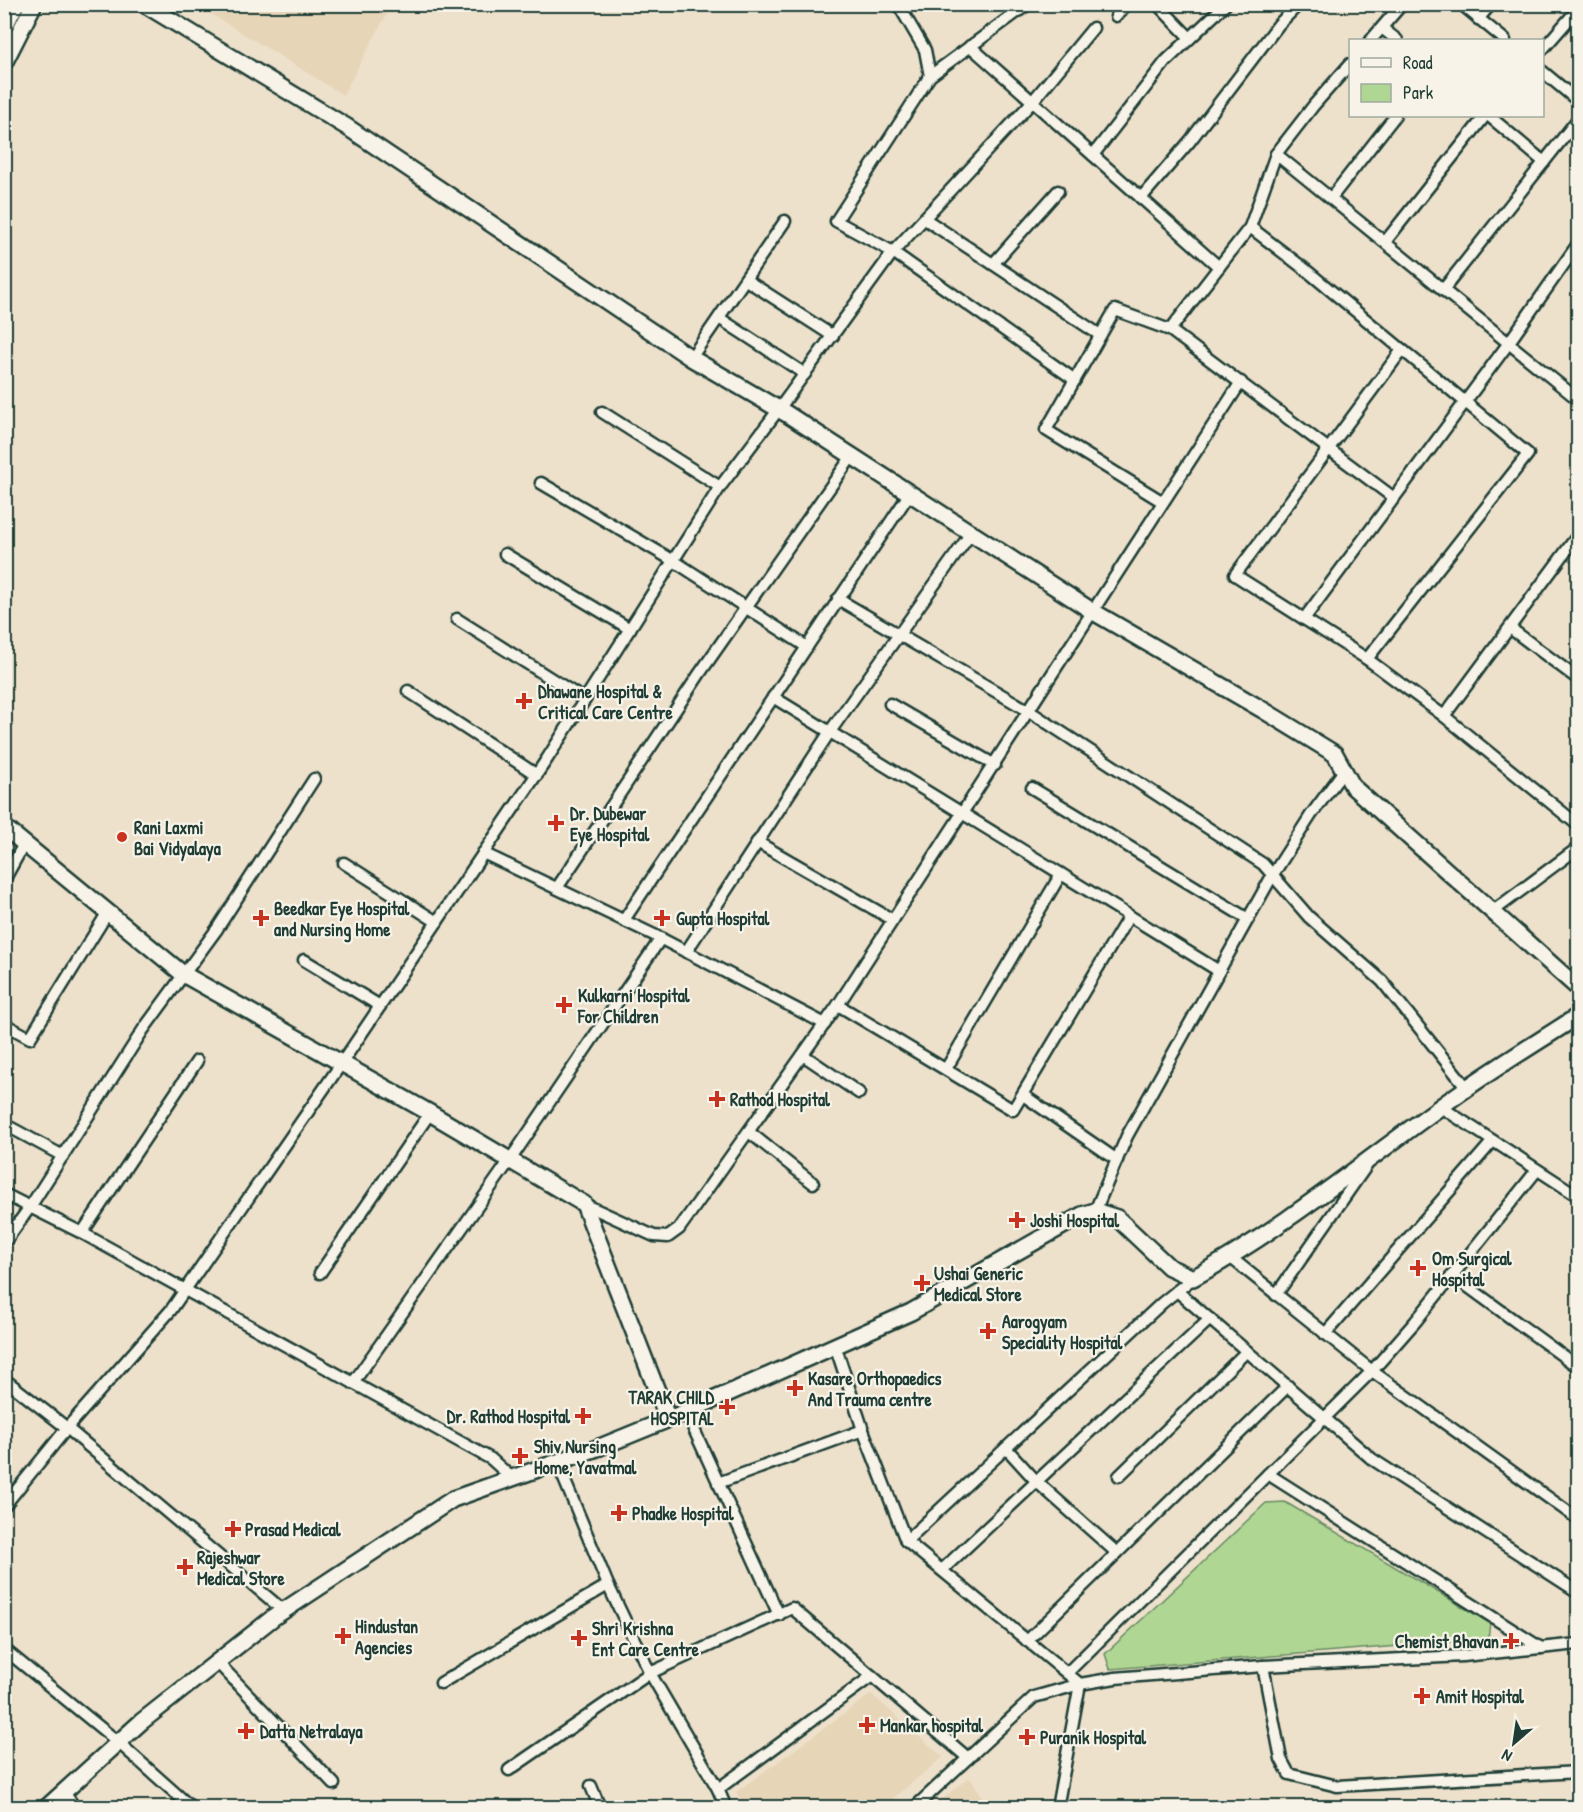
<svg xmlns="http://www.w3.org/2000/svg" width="1583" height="1812" viewBox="0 0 1583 1812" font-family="'Patrick Hand',sans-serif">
	<rect width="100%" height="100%" fill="#eee1cc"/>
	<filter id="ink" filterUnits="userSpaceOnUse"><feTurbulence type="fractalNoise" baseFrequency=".0167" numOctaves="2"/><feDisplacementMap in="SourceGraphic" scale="12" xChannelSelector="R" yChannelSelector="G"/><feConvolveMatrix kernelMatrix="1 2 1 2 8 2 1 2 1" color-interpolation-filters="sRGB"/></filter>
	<g filter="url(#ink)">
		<g fill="#e7d5b8">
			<path d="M 199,5 L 386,4 L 387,14 L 343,95 L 198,6 Z"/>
			<path d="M 871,1694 L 943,1757 L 883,1807 L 744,1807 L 736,1792 Z"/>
			<path d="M 969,1777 L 990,1807 L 933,1807 Z"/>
		</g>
		<path fill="#afd692" stroke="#678a63" stroke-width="1.5" d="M 1285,1502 L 1490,1623 L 1488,1639 L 1110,1669 L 1105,1654 L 1266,1503 Z"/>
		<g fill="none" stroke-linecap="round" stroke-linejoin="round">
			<defs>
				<g id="street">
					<path d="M 898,4 L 925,50 L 930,76"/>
					<path d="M 1157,4 L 1190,38"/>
					<path d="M 1461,4 L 1505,40"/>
					<path d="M 1116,16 L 1127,4"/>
					<path d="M 1478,19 L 1491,4"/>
					<path d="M 1382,28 L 1397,40"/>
					<path d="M 1371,40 L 1402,4"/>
					<path d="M 970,46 L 1219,267"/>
					<path d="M 1542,50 L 1578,9"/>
					<path d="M 1542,71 L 1578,101"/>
					<path d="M 1489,116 L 1544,162"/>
					<path d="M 1276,154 L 1575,397 L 1578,392"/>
					<path d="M 1093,155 L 1166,61 L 1226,4"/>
					<path d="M 1141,198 L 1190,141 L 1279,24 L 1299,4"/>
					<path d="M 1331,198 L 1395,116"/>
					<path d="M 925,219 L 1100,335"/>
					<path d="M 1250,227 L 1306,270 L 1528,454 L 1367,659"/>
					<path d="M 1385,242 L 1485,116"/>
					<path d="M 993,264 L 1058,191"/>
					<path d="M 746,280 L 833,336"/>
					<path d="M 1443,290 L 1578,119"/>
					<path d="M 719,318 L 805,374"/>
					<path d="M 1402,350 L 1235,575 L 1367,659 L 1444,716 L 1578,825"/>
					<path d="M 691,358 L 785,221"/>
					<path d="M 1075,380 L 893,252 L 1032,102 L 1093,28"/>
					<path d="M 602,412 L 720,487"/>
					<path d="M 541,483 L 674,561 L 807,647"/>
					<path d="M 1394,498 L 1505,348 L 1578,244"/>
					<path d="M 1163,502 L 1046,430 L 1115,310 L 1170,330"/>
					<path d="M 505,554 L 630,629"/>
					<path d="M 838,599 L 1029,711 L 1263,864 L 1309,917 L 1382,981 L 1467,1088"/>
					<path d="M 457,619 L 585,700"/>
					<path d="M 1304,619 L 1394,498 L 1170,330 L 1250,227 L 1276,154 L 1314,105 L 1350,64"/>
					<path d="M 1510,628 L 1578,679"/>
					<path d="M 408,691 L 537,775"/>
					<path d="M 773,697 L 1219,971"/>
					<path d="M 890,704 L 995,765"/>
					<path d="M 1444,716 L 1578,535"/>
					<path d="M 1032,788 L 1248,919"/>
					<path d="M 757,842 L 893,920"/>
					<path d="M 483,853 L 654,935 L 825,1024"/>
					<path d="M 344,863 L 437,922"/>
					<path d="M 4,880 L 24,844"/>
					<path d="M 557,888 L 700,673 L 852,456"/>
					<path d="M 1492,912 L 1578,848"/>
					<path d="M 624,920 L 910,493"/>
					<path d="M 686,952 L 829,733 L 971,533"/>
					<path d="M 304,960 L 380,1006"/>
					<path d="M 838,1005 L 1013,1110 L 1129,916"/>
					<path d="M 4,1024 L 30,1038 L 108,912"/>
					<path d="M 803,1055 L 859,1093"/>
					<path d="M 946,1069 L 1061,874"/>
					<path d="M 1023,1095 L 1117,1160"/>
					<path d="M 1441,1107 L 1578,1196"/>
					<path d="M 4,1124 L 63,1156"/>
					<path d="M 749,1132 L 813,1183"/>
					<path d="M 1537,1170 L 1415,1322 L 1372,1371 L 1268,1474 L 1541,1648"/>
					<path d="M 4,1194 L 82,1233 L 491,1459 L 512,1478"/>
					<path d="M 584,1204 L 654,1236 L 668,1237 L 679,1229 L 838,1005 L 1241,382"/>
					<path d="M 1095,1211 L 1127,1136 L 1272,876 L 1311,815 L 1343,772"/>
					<path d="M 82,1233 L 197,1061"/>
					<path d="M 4,1243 L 30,1207 L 143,1030 L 217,929 L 314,779"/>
					<path d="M 1230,1257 L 1372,1371 L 1578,1519"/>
					<path d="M 320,1273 L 430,1113"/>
					<path d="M 1452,1275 L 1578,1367"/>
					<path d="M 1177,1291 L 1372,1459 L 1578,1592"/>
					<path d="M 1276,1295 L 1367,1165"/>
					<path d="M 1325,1334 L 1493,1141"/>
					<path d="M 835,1345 L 863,1430 L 906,1541 L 1080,1684 L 1057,1808"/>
					<path d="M 4,1379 L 67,1428 L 284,1611"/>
					<path d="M 353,1383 L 510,1160 L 661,938"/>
					<path d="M 686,1412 L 779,1615"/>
					<path d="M 1006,1448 L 1037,1482 L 1117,1553"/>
					<path d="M 1119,1476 L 1247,1351"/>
					<path d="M 718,1483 L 863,1430"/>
					<path d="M 4,1506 L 67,1428 L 171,1310 L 341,1064 L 547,759 L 720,487 L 779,409 L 893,252 L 836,221 L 930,76 L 1028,4"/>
					<path d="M 906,1541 L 1162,1303 L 1193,1278"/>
					<path d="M 942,1570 L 1210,1319"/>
					<path d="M 1027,1641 L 1288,1386"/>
					<path d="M 4,1649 L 118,1742 L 192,1808"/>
					<path d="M 217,1662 L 334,1784"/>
					<path d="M 1263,1666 L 1281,1759 L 1289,1774 L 1337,1786 L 1578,1772"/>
					<path d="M 1067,1673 L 1268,1474"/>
					<path d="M 441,1683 L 608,1585"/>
					<path d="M 509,1770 L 650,1673 L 608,1585 L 557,1462"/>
					<path d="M 591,1786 L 600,1808"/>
					<path d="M 718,1789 L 872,1676"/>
					<path d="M 64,1792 L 75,1808"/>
					<path d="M 726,1808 L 718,1789 L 650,1673 L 792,1608 L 968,1758"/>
					<path d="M 914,1808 L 1034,1697 L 1080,1684 L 1115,1678 L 1263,1666 L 1463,1656 L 1578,1644"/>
				</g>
				<g id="secondary">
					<path d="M 144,4 L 347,127 L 691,358 L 787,414 L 1092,611 L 1263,710 L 1335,754 L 1353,787 L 1578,988"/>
					<path d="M 4,28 L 16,4"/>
					<path d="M 4,63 L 34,4"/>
					<path d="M 4,827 L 183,974 L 430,1113 L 584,1204 L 668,1419"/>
					<path d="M 46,1808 L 141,1722 L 274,1617 L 453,1499 L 600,1447 L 686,1412 L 911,1312 L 1082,1215 L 1095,1211 L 1117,1218 L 1169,1267 L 1193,1278 C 1290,1225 1376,1151 1467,1088 C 1503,1063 1541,1040 1578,1016"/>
				</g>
			</defs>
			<use href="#street" stroke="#1f3d34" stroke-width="15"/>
			<use href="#secondary" stroke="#1f3d34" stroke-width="20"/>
			<use href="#street" stroke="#f7f3e8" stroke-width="10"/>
			<use href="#secondary" stroke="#f7f3e8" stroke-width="15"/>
		</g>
	</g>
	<g fill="#c8321e" stroke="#f7f3e8" stroke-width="2">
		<path d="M521 692h6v6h6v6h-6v6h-6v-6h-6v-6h6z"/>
		<path d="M553 814h6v6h6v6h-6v6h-6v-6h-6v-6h6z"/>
		<circle cx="122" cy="837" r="6"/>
		<path d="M258 909h6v6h6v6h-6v6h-6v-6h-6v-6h6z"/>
		<path d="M659 909h6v6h6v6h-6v6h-6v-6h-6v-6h6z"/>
		<path d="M561 996h6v6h6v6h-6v6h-6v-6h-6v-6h6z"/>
		<path d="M714 1090h6v6h6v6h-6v6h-6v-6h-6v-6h6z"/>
		<path d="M1014 1211h6v6h6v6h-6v6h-6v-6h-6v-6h6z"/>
		<path d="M1415 1259h6v6h6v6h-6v6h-6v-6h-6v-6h6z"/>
		<path d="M919 1274h6v6h6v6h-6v6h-6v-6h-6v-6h6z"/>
		<path d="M985 1322h6v6h6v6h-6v6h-6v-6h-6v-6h6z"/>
		<path d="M792 1379h6v6h6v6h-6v6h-6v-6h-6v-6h6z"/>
		<path d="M724 1398h6v6h6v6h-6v6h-6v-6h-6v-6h6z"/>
		<path d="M580 1407h6v6h6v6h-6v6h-6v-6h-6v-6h6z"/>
		<path d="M517 1447h6v6h6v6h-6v6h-6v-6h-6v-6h6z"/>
		<path d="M616 1504h6v6h6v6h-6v6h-6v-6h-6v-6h6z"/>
		<path d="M230 1520h6v6h6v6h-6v6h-6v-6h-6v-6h6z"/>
		<path d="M182 1558h6v6h6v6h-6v6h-6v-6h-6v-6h6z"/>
		<path d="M340 1627h6v6h6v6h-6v6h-6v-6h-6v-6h6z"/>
		<path d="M576 1629h6v6h6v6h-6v6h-6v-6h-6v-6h6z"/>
		<path d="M1508 1632h6v6h6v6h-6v6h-6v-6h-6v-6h6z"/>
		<path d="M1419 1687h6v6h6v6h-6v6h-6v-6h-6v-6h6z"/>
		<path d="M864 1716h6v6h6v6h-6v6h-6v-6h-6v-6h6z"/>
		<path d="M243 1722h6v6h6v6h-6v6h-6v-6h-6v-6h6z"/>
		<path d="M1024 1728h6v6h6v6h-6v6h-6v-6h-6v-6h6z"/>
	</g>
	<g text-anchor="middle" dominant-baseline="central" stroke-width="4.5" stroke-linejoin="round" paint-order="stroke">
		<g font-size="18" font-weight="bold" fill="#1f3d34" stroke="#f7f3e8" text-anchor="start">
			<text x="538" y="691">Dhawane Hospital &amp;<tspan x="538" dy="21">Critical Care Centre</tspan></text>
			<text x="570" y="813">Dr. Dubewar<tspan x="570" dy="21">Eye Hospital</tspan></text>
			<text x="134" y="827">Rani Laxmi<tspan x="134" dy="21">Bai Vidyalaya</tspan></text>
			<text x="274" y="908">Beedkar Eye Hospital<tspan x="274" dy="21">and Nursing Home</tspan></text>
			<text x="676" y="918">Gupta Hospital</text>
			<text x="578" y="995">Kulkarni Hospital<tspan x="578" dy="21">For Children</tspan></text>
			<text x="730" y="1099">Rathod Hospital</text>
			<text x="1030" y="1220">Joshi Hospital</text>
			<text x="1432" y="1258">Om Surgical<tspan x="1432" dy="21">Hospital</tspan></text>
			<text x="934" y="1273">Ushai Generic<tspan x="934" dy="21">Medical Store</tspan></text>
			<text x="1002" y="1321">Aarogyam<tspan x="1002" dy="21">Speciality Hospital</tspan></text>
			<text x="808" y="1378">Kasare Orthopaedics<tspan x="808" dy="21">And Trauma centre</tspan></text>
			<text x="714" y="1397" text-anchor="end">TARAK CHILD<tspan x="714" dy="21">HOSPITAL</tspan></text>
			<text x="570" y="1416" text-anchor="end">Dr. Rathod Hospital</text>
			<text x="534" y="1446">Shiv Nursing<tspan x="534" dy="21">Home, Yavatmal</tspan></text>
			<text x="632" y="1513">Phadke Hospital</text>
			<text x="245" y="1529">Prasad Medical</text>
			<text x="197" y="1557">Rajeshwar<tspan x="197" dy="21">Medical Store</tspan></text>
			<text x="355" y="1626">Hindustan<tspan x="355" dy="21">Agencies</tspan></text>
			<text x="592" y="1628">Shri Krishna<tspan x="592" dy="21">Ent Care Centre</tspan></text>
			<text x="1499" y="1641" text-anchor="end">Chemist Bhavan</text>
			<text x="1436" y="1696">Amit Hospital</text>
			<text x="880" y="1725">Mankar hospital</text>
			<text x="260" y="1731">Datta Netralaya</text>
			<text x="1040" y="1737">Puranik Hospital</text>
		</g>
	</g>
	<rect width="1583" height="1812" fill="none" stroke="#f7f3e8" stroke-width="24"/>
	<rect x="12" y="12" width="1559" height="1788" fill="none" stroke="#1f3d34" stroke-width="2" filter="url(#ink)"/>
	<rect x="1349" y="39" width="195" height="78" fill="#f7f3e8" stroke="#a1aaa0" stroke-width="1.5"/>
	<rect x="1361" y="58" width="30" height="9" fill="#f7f3e8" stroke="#a1aaa0" stroke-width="1.5"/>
	<text x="1403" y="69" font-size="18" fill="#1f3d34">Road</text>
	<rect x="1361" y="84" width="30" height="18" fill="#afd692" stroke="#a1aaa0" stroke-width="1.5"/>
	<text x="1403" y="99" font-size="18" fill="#1f3d34">Park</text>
	<g transform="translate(1514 1743) rotate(209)" stroke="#f7f3e8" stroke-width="4.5" paint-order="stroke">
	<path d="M0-4.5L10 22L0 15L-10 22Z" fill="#1f3d34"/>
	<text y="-9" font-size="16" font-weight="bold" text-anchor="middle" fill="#1f3d34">N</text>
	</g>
</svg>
